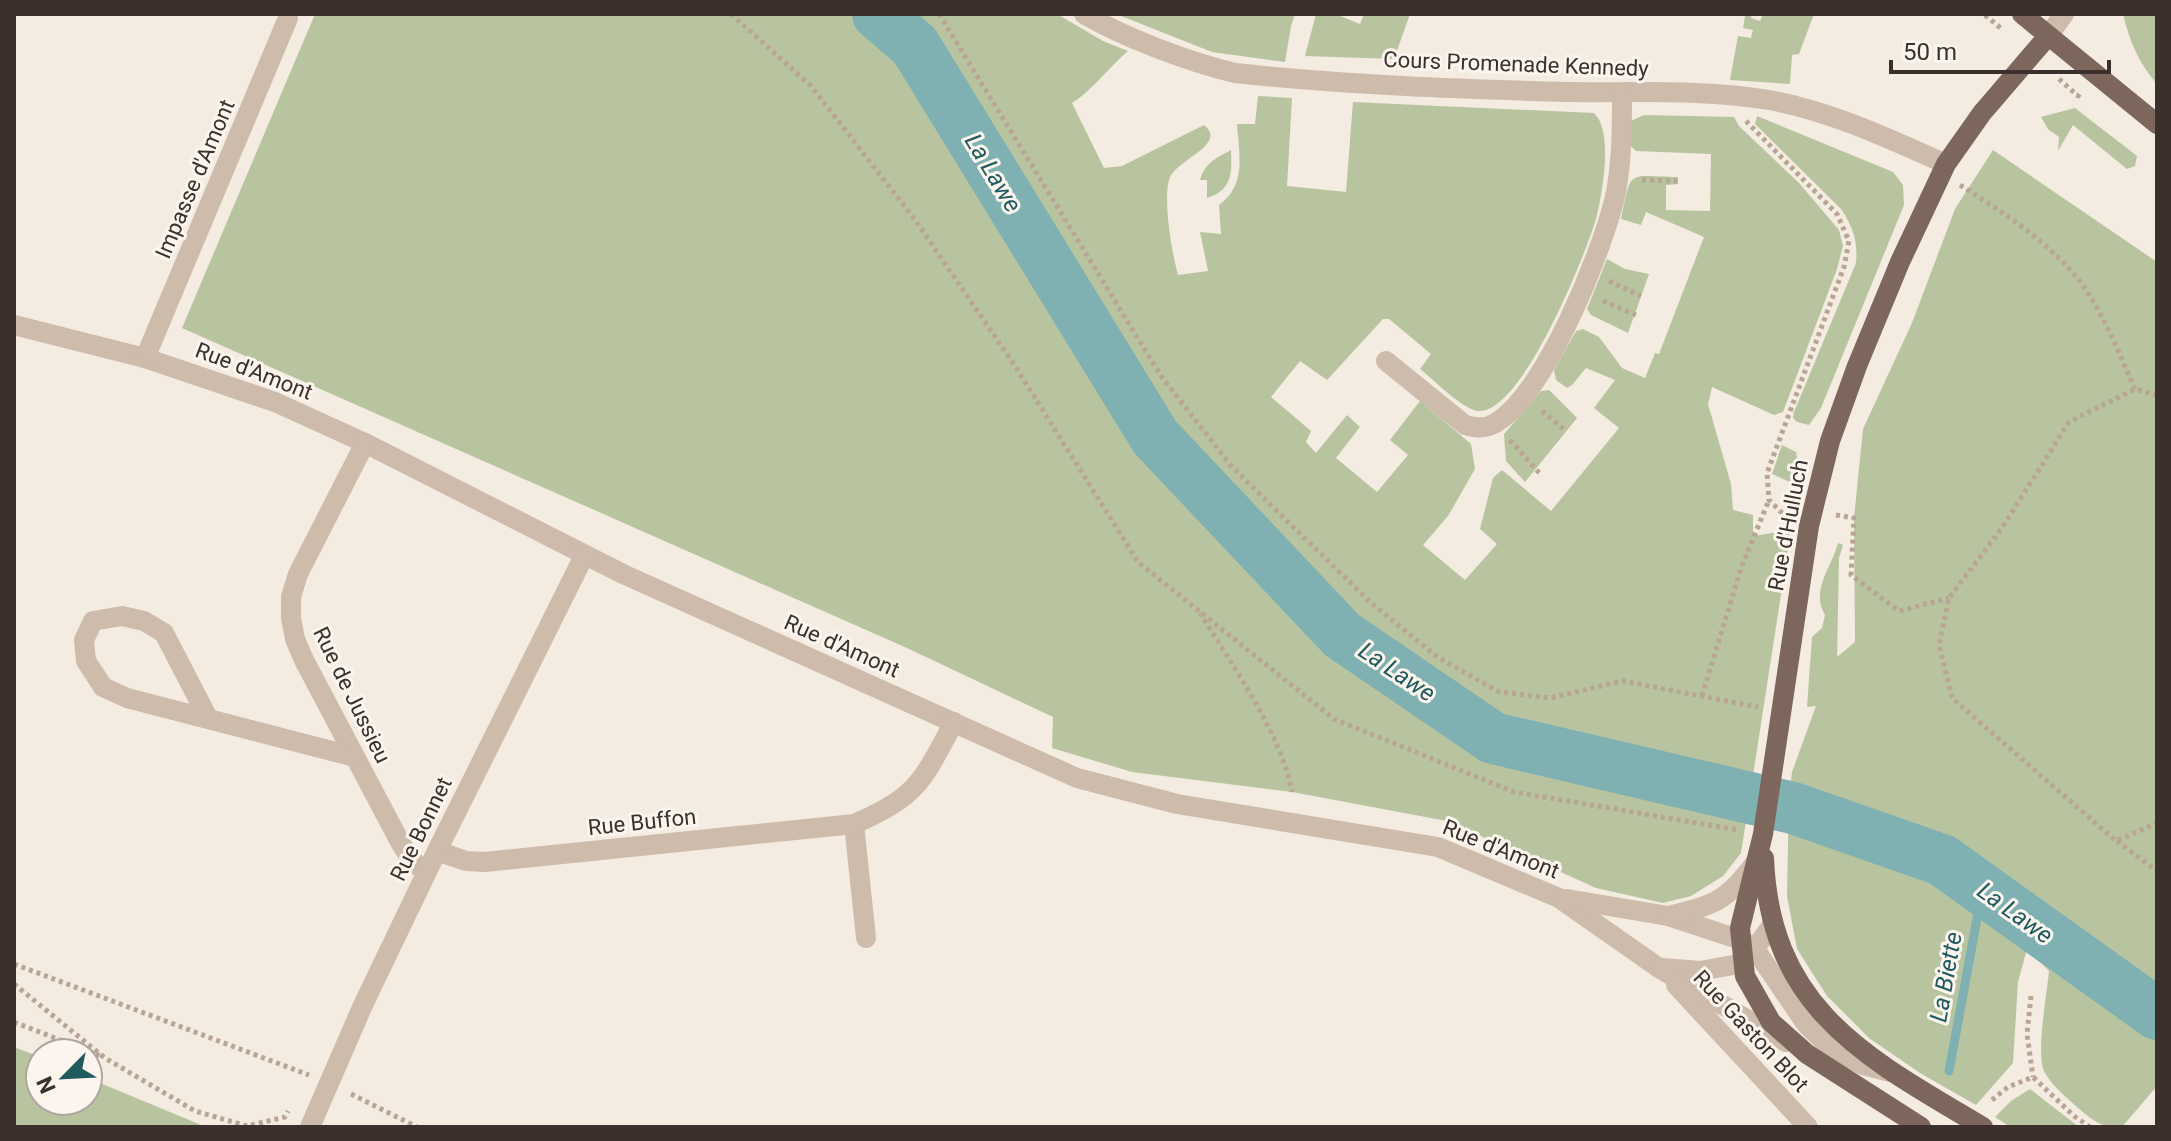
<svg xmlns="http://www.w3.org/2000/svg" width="2171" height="1141" viewBox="0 0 2171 1141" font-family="Roboto,sans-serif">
	<rect width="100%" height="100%" fill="#f4ebe1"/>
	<g fill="#b8c4a0">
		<path d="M 315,14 L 1057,14 L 1103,41 L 1128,51 C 1108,68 1093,90 1072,103 L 1104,168 L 1122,166 L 1204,125 C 1229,145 1174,160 1169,180 C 1163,201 1172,253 1178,275 L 1208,271 L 1200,232 L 1221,234 L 1219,205 C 1247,185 1239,154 1237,124 L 1255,124 L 1258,96 L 1292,98 L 1287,186 L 1346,192 L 1353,102 L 1594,113 C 1614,131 1602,196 1596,219 C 1585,256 1522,413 1479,411 C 1464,411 1433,379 1420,369 L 1431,354 L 1389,319 L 1383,319 L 1327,380 L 1300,361 L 1271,397 L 1311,431 L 1306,442 L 1316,453 L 1347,415 L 1360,427 L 1336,458 L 1377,492 L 1408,455 L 1390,440 L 1420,401 L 1471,444 L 1475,469 L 1448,516 L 1423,545 L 1465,580 L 1497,544 L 1480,529 L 1493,478 L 1502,470 L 1551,511 L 1619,428 L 1594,408 L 1615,380 L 1586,368 L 1572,385 L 1567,388 L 1556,380 L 1554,370 L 1576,331 L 1583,329 L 1599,337 L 1622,368 L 1645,378 L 1655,353 L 1659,354 L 1704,237 L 1646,212 L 1641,225 L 1621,219 C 1632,168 1626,176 1678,177 L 1678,184 L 1666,185 L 1666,210 L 1710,211 L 1711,154 L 1636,151 L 1630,145 L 1631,121 L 1644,115 L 1734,117 L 1739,126 L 1799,183 L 1839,230 L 1843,246 L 1837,269 L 1783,412 L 1774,415 L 1712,387 L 1708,404 L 1731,484 L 1733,510 L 1753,515 L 1753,536 L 1791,530 L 1741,853 L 1723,876 L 1691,896 L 1663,903 L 1596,888 L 1447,821 L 1292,792 L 1132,772 L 1052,748 L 1053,717 L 907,648 L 182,328 Z"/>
		<path d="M 1116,14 L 1295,14 L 1291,26 L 1285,62 L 1212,52 Z"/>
		<path d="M 1316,14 L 1335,14 L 1360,24 L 1364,14 L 1410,14 L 1394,59 L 1305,56 Z"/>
		<path d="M 1738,14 L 1752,14 L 1751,18 L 1760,21 L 1763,14 L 1814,14 L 1799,54 L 1792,55 L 1790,84 L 1730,80 L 1738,36 L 1751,38 L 1753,30 L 1743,28 L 1745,16 Z"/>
		<path d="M 2123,14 L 2157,14 L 2157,84 C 2139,64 2129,40 2123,14 Z"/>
		<path d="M 2075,108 L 2137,156 L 2135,166 L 2127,169 L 2073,125 L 2058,151 L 2059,137 L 2048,129 L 2041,117 Z"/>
		<path d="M 1757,116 L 1893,172 L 1903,185 L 1904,205 L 1821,408 L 1809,425 L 1797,422 L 1793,418 L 1794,412 L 1856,263 C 1858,241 1853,228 1842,210 L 1755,124 Z"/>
		<path d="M 1231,150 C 1232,174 1232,190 1207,198 L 1207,180 L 1200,180 C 1205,163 1216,158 1231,150 Z"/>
		<path d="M 1993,150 L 2157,262 L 2157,1086 L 2122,1127 C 2100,1127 2095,1122 2078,1108 C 2067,1098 2051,1085 2044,1071 C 2036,1052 2047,993 2049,971 L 2027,949 L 2018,982 L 2013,1063 L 1976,1105 L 1920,1073 L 1869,1038 L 1827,996 L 1797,949 L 1787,896 L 1789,797 L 1792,772 L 1816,706 L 1807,707 L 1812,637 L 1822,628 L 1825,615 C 1810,590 1832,567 1838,543 L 1843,545 L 1839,558 L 1837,657 L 1855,642 L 1854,518 L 1863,429 L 1912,323 L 1955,209 Z"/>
		<path d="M 1607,259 L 1625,269 L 1649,274 L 1628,333 L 1591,315 L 1587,309 Z"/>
		<path d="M 1549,390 L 1577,418 L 1525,482 L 1506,461 L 1504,434 L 1541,391 Z"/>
		<path d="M 1782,445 L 1796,452 L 1799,469 L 1799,486 L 1772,474 Z"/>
		<path d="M 14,1047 L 40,1057 L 40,1101 L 88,1101 L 88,1078 L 206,1127 L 14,1127 Z"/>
		<path d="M 2030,1089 L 2079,1127 L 2010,1127 L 1995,1117 L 2011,1101 Z"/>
	</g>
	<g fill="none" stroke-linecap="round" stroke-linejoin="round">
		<path stroke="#7fb0b2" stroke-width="9" d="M 1949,1071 L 1982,891"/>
		<path stroke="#7fb0b2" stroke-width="52" d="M 878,14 L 915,46 L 1155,437 L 1342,635 L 1493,738 L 1793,808 L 1942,860 L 2157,1014"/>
		<g stroke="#b9a596" stroke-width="5" stroke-dasharray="4 4" stroke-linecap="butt">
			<path d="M 731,14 L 811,86 L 916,221 L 1015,366 L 1138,562 L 1334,719 L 1514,792 L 1739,830"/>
			<path d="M 939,14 L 1161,376 L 1232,467 L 1370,602 L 1436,656 L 1499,692 L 1550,698 L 1623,681 L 1758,707"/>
			<path d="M 1985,15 L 2003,30"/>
			<path d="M 2059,79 L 2078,96 L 2081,92"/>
			<path d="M 1746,121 L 1837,214 L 1849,241 L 1844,267 L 1767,473 L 1769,500 L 1787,518"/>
			<path d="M 1642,180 L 1677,181"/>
			<path d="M 1960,185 C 2002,212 2050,242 2081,283 C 2104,314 2119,354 2135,389"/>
			<path d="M 1609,281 L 1641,296"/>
			<path d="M 1603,301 L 1636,315"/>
			<path d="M 2157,395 L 2135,389 L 2069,422 L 2002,528 L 1949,598 L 1939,645 L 1952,698 L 2116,841 L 2157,823"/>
			<path d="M 1542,411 L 1566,431"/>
			<path d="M 1510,440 L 1541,475"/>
			<path d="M 1836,515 L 1854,518 L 1851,575 L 1899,611 L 1949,598"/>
			<path d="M 1200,613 C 1231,663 1282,735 1292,792"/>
			<path d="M 1702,696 L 1741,568 L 1769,500"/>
			<path d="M 2117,841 L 2157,871"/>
			<path d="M 14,964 L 309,1075"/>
			<path d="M 14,984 L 105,1058 L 195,1111 L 247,1126 L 285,1117 L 288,1111"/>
			<path d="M 2031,996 L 2027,1034 L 2033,1077"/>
			<path d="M 14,1022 L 101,1056"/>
			<path d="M 351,1094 L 417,1127"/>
			<path d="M 1992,1100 L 2008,1087 L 2033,1077 L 2074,1116 L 2090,1127"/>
		</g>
		<g stroke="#cdbbac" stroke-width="20">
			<path d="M 1084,14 C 1125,38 1189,62 1235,73 C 1346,85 1458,89 1569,92 C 1636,93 1703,89 1769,100 C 1831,111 1889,139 1946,164"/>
			<path d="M 2048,36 L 2064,14"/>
			<path d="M 14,325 L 145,358 L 275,402 L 365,443 L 623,574 L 1077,778 L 1177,804 L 1438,847 L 1559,898 L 1659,968 L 1786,1042"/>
			<path d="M 145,358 L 288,18"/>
			<path d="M 1386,361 L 1465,425 C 1473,427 1481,429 1489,426 C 1542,406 1605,245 1616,192 C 1622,159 1622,126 1622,93"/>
			<path d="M 365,443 L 298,574 L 291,597 L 291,618 L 295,639 L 304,660 L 400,842 L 410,858 L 426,873"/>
			<path d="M 208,718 L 164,633 L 144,621 L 122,616 L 93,621 L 84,640 L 86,661 L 103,687 L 127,698 L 355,757"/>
			<path d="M 854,824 L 866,938"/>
			<path d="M 437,851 L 466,861 L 485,862 L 854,824 C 917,798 923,780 954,722"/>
			<path d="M 1567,899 L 1668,916 L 1741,940 L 1755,949 L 1806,1024 L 1832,1049 L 1863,1065 L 1890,1072"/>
			<path d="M 1668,916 C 1714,905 1726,902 1755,863"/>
			<path d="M 1663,968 L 1700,971 L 1744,963 L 1773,924"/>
			<path d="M 1676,985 L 1808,1127"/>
			<path d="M 310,1127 L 363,1005 L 437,851 L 584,556"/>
		</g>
		<g stroke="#7d675c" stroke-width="20">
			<path d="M 2022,14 L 2157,124"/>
			<path d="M 1764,858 C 1770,1010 1867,1058 1983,1127"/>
			<path d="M 1921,1127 L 1807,1054 L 1771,1022 L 1745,976 L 1740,928 L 1763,834 L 1809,526 L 1830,441 L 1857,366 L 1900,262 L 1946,164 L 1982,113 L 2048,36"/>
		</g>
	</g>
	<g text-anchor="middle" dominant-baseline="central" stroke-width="6" stroke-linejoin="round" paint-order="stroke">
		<g font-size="22" fill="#3b302b" stroke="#fbf5ee">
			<text transform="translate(1516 64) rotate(2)">Cours Promenade Kennedy</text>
			<text transform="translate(195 179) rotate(-67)">Impasse d'Amont</text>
			<text transform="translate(254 371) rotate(21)">Rue d'Amont</text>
			<text transform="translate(1788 525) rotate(-79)">Rue d'Hulluch</text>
			<text transform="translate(842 646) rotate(24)">Rue d'Amont</text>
			<text transform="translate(352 695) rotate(64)">Rue de Jussieu</text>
			<text transform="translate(642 822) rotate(-6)">Rue Buffon</text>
			<text transform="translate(421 829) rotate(-64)">Rue Bonnet</text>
			<text transform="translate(1501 849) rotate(22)">Rue d'Amont</text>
			<text transform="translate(1751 1031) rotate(47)">Rue Gaston Blot</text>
		</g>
		<g font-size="24" font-style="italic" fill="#1f5a5e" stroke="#fbf5ee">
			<text transform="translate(993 173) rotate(59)">La Lawe</text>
			<text transform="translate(1397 672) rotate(34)">La Lawe</text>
			<text transform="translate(2015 913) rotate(36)">La Lawe</text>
			<text transform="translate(1946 977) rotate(-80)">La Biette</text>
		</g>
	</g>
	<rect width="2171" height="1141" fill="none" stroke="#3b302b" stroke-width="32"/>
	<g transform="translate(64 1077) rotate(246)"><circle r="38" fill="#fbf5ee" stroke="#aea6a0" stroke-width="2"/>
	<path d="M0-6L14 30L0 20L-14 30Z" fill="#1f5a5e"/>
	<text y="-12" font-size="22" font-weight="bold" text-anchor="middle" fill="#3b302b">N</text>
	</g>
	<path d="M1891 60v12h218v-12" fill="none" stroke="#3b302b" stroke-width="4"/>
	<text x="1903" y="60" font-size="24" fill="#3b302b" stroke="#fbf5ee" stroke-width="6" paint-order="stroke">50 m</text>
</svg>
